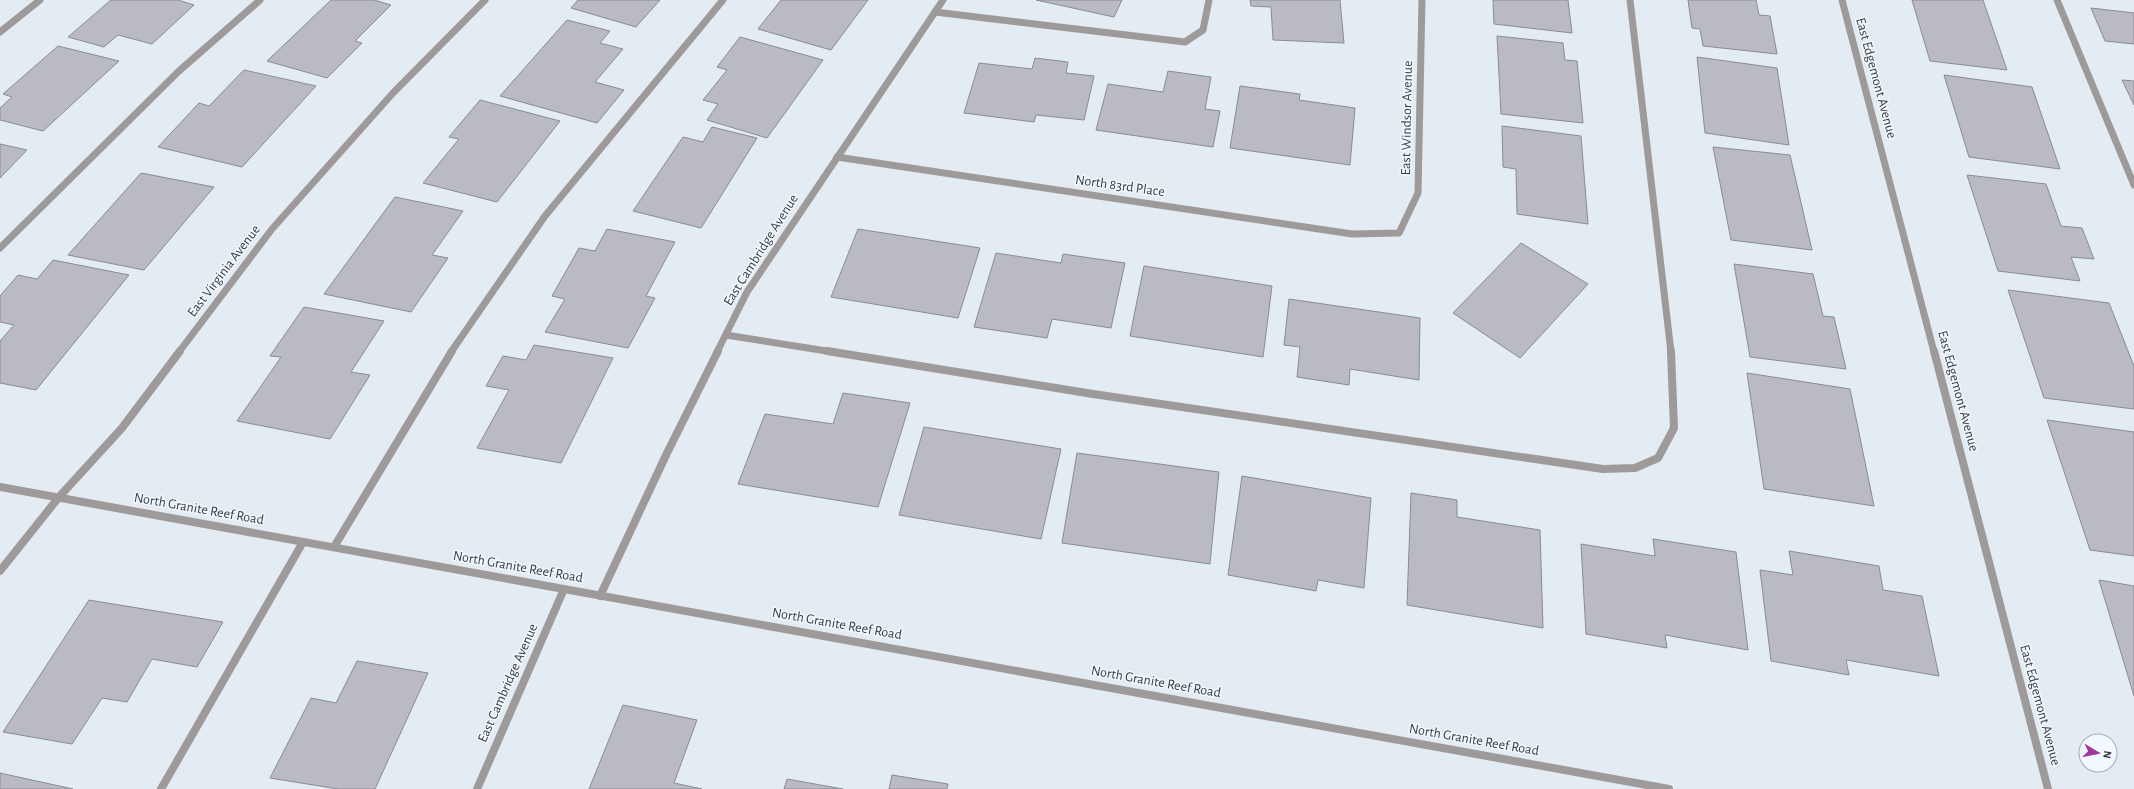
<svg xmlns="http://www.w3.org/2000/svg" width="2134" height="789" viewBox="0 0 2134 789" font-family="'Alegreya Sans',sans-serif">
	<rect width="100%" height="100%" fill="#e3ebf3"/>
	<g fill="#babac4" stroke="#8a8b94">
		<path d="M 111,0 L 178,0 L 194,5 L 152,44 L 118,35 L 104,47 L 68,37 Z"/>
		<path d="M 331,0 L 374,0 L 391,5 L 355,41 L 362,43 L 327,78 L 267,61 Z"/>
		<path d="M 578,0 L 660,0 L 636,27 L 571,8 Z"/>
		<path d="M 781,0 L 868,0 L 831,50 L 758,29 Z"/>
		<path d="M 1036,0 L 1122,0 L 1114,17 Z"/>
		<path d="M 1250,0 L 1340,0 L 1344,43 L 1273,40 L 1271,7 L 1251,6 Z"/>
		<path d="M 1493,0 L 1568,0 L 1572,33 L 1494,24 Z"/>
		<path d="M 1688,0 L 1756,0 L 1759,15 L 1770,16 L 1777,54 L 1703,46 L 1700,29 L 1692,28 Z"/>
		<path d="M 1912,0 L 1983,0 L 2007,70 L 1930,61 Z"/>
		<path d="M 2091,8 L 2134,13 L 2134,44 L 2105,41 Z"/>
		<path d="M 567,20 L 610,31 L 600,43 L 623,49 L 595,82 L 624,90 L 597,123 L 500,96 Z"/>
		<path d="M 1497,36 L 1563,43 L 1565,60 L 1577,61 L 1583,123 L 1501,114 Z"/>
		<path d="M 740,37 L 823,60 L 767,138 L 707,120 L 718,104 L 703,100 L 727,70 L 717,67 Z"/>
		<path d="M 58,46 L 119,61 L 43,131 L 0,120 L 0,108 L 12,97 L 3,94 Z"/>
		<path d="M 1697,57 L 1777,68 L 1789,145 L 1705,133 Z"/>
		<path d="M 1035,58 L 1068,62 L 1066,73 L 1094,76 L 1084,120 L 1036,115 L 1034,122 L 964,113 L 979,63 L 1032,69 Z"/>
		<path d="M 244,70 L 316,86 L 242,167 L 158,147 L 199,103 L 209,106 Z"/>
		<path d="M 1168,71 L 1211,77 L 1205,109 L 1220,111 L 1213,147 L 1096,130 L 1108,84 L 1163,92 Z"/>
		<path d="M 1944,75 L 2032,87 L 2060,169 L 1969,157 Z"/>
		<path d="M 2122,80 L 2134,81 L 2134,105 Z"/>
		<path d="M 1240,86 L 1300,94 L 1299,100 L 1355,108 L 1350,165 L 1230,148 Z"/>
		<path d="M 480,100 L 560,121 L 497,202 L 423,183 L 459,139 L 449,137 Z"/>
		<path d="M 1502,126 L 1581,136 L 1588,224 L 1517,214 L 1516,169 L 1503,167 Z"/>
		<path d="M 712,127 L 757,138 L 701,228 L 633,211 L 683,137 L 703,142 Z"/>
		<path d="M 0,144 L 27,150 L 0,178 Z"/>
		<path d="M 1713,147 L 1790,155 L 1812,250 L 1731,240 Z"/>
		<path d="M 141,173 L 214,187 L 144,270 L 68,255 Z"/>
		<path d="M 1967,175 L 2046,184 L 2061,226 L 2082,228 L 2094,259 L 2071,257 L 2080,281 L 1998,271 Z"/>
		<path d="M 395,197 L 463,211 L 432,255 L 448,258 L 411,312 L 324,294 Z"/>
		<path d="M 607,229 L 675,242 L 646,296 L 655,298 L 628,348 L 545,332 L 565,299 L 552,296 L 579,248 L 595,251 Z"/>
		<path d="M 858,229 L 980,248 L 958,318 L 831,297 Z"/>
		<path d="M 1521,243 L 1588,284 L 1520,358 L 1453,313 Z"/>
		<path d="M 996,253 L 1061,263 L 1063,254 L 1125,263 L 1111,328 L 1052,319 L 1047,338 L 974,327 Z"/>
		<path d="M 53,260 L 129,275 L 36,390 L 0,383 L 0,341 L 14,325 L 0,322 L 0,296 L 18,275 L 37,279 Z"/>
		<path d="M 1734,264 L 1813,274 L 1823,316 L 1834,317 L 1846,369 L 1750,357 Z"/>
		<path d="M 1144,266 L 1272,286 L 1263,357 L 1130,336 Z"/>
		<path d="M 2008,290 L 2109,303 L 2134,366 L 2134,409 L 2044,398 Z"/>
		<path d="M 1289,299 L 1420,318 L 1419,380 L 1350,369 L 1349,385 L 1297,377 L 1300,347 L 1284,345 Z"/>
		<path d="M 304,307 L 384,321 L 351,372 L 370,375 L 330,439 L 237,421 L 281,357 L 270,356 Z"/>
		<path d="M 534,345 L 613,358 L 561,463 L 477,448 L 509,390 L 486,386 L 503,356 L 526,360 Z"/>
		<path d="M 1747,373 L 1850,389 L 1874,506 L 1764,489 Z"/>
		<path d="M 843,393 L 910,403 L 878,507 L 738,484 L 765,414 L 833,424 Z"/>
		<path d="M 2047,420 L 2134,432 L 2134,556 L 2090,550 Z"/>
		<path d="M 924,427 L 1061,449 L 1041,539 L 899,515 Z"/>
		<path d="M 1077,453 L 1219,472 L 1210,564 L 1062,543 Z"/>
		<path d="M 1242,476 L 1371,498 L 1364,588 L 1318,580 L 1316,591 L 1228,575 Z"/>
		<path d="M 1411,493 L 1457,500 L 1457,517 L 1540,530 L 1543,628 L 1407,605 Z"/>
		<path d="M 1653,539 L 1736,552 L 1748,650 L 1665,635 L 1667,648 L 1586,634 L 1581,544 L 1655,556 Z"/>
		<path d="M 1789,551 L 1879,566 L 1883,590 L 1922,596 L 1939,676 L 1846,660 L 1849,675 L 1771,661 L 1760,570 L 1793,575 Z"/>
		<path d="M 2099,580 L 2134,586 L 2134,696 Z"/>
		<path d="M 89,600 L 223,622 L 197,667 L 152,659 L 127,702 L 102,698 L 72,744 L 3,732 Z"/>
		<path d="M 357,661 L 428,673 L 375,789 L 338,789 L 270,778 L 311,698 L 336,703 Z"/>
		<path d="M 623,705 L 697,720 L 674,783 L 702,789 L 589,789 Z"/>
		<path d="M 0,773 L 73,789 L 0,789 Z"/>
		<path d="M 892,775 L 948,784 L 947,789 L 889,789 Z"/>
		<path d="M 787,779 L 843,789 L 784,789 Z"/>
	</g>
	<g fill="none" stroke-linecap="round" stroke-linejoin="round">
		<g stroke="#9f9a9a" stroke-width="7">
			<path d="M 1630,0 L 1671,352"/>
			<path d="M 2057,0 L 2134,185"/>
			<path d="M 935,12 L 1185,42 L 1203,30 L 1209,0"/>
			<path d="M 0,248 L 179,71 L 260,0"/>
			<path d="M 726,335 L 833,352"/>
			<path d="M 451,352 L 545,216 L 723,0"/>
		</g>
		<g stroke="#9f9a9a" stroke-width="8">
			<path d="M 827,351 L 1093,394 L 1603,469 L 1635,468 L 1658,458 L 1674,428 L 1671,351"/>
			<path d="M 334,547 L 452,351"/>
			<path d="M 161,789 L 303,542"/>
		</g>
		<g stroke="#9f9a9a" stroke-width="7">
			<path d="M 1842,0 L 1934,352"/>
			<path d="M 0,32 L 40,0"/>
			<path d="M 837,157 L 1352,234 L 1399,233 L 1418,193 L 1422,0"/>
			<path d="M 179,352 L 272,229 L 393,93 L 485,0"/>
			<path d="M 717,352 L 747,292 L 943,0"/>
		</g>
		<g stroke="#9f9a9a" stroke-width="8">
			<path d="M 1934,351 L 2048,789"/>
			<path d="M 0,571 L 59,497 L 122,428 L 180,351"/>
			<path d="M 600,596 L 667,453 L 718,351"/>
			<path d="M 477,789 L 564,589"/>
		</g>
		<path stroke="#9f9a9a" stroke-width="8" d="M 0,487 L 1669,789"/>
	</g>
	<g text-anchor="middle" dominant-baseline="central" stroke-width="3" stroke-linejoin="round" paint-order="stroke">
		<g font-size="14" fill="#383c3f" stroke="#f2f8ff">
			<text transform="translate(1876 78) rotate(75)">East Edgemont Avenue</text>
			<text transform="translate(1407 118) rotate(-89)">East Windsor Avenue</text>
			<text transform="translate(1120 186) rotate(8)">North 83rd Place</text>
			<text transform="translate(761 250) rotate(-58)">East Cambridge Avenue</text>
			<text transform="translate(224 271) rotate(-53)">East Virginia Avenue</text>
			<text transform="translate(1958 391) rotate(75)">East Edgemont Avenue</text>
			<text transform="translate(199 509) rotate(10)">North Granite Reef Road</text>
			<text transform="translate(518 567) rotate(10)">North Granite Reef Road</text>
			<text transform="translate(837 624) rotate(10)">North Granite Reef Road</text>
			<text transform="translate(1156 682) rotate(10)">North Granite Reef Road</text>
			<text transform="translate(508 683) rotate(-66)">East Cambridge Avenue</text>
			<text transform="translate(2040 705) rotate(75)">East Edgemont Avenue</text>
			<text transform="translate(1474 740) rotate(10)">North Granite Reef Road</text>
		</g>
	</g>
	<g transform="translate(2098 753) rotate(100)"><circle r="19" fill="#f2f8ff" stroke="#a8adb2"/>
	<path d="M0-3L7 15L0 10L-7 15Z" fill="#9e389c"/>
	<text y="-6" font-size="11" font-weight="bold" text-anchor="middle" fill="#383c3f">N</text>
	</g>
</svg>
